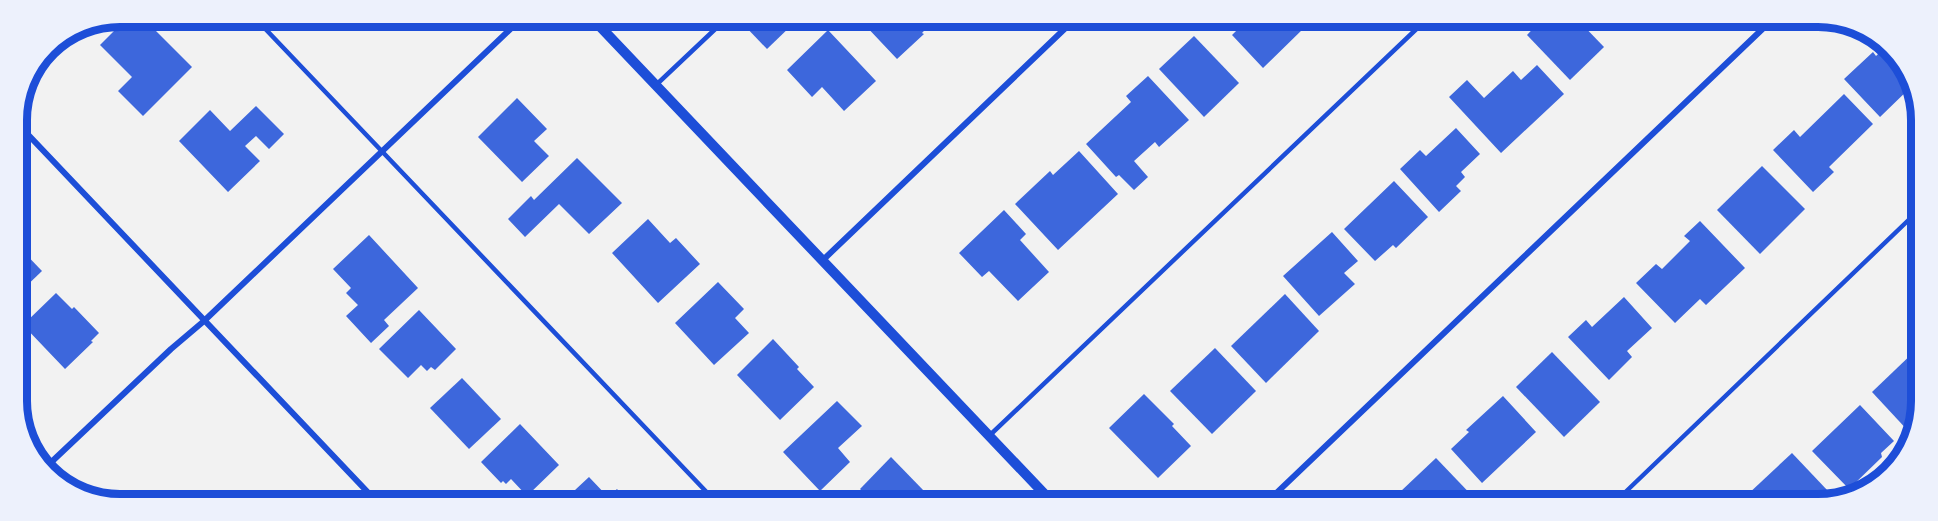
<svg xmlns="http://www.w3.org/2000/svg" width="1938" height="521" viewBox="0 0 1938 521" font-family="'Varela Round',sans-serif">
	<rect width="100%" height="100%" fill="#f2f2f2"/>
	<g fill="#3d67dc">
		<path d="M 128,17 L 142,17 L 192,67 L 143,116 L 118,91 L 132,77 L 100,45 Z"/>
		<path d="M 407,17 L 422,17 L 414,24 Z"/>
		<path d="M 750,17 L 788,17 L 794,23 L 767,49 L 743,24 Z"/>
		<path d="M 860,17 L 937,17 L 922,33 L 924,34 L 897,59 L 863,23 L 864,22 Z"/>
		<path d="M 1225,18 L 1296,18 L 1305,27 L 1263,68 L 1232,35 L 1237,30 Z"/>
		<path d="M 1543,18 L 1576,18 L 1604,47 L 1570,80 L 1527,35 Z"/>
		<path d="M 1616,18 L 1640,18 L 1627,30 Z"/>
		<path d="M 828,30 L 876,81 L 844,111 L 822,87 L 812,97 L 787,70 Z"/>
		<path d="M 1194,36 L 1239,83 L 1204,117 L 1159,69 Z"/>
		<path d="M 1887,45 L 1891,47 L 1912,86 L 1880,117 L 1844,79 L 1873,52 L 1876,56 Z"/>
		<path d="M 1537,65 L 1564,94 L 1501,153 L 1449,97 L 1467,80 L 1484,98 L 1513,71 L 1521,80 Z"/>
		<path d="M 1148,76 L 1189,120 L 1159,147 L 1155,142 L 1134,161 L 1148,177 L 1134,190 L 1119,175 L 1116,177 L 1086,144 L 1131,102 L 1126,96 Z"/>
		<path d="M 1844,94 L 1873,124 L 1829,167 L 1834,172 L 1813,192 L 1773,150 L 1794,130 L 1800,137 Z"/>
		<path d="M 517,98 L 547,129 L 534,141 L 549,156 L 522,182 L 478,137 Z"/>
		<path d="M 256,106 L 284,134 L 269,149 L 256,136 L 245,146 L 260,161 L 228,192 L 179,141 L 210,110 L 230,131 Z"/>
		<path d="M 1456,128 L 1480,154 L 1461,172 L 1465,177 L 1456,186 L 1461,191 L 1439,212 L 1400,169 L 1420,150 L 1426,156 Z"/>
		<path d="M 1079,151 L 1118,194 L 1058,250 L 1015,204 L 1050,171 L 1053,175 Z"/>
		<path d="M 577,158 L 622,203 L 589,234 L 559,204 L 525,237 L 508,219 L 531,196 L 534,200 Z"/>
		<path d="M 1762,166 L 1805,209 L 1760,254 L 1717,210 Z"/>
		<path d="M 1394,181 L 1428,217 L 1396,248 L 1393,245 L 1375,261 L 1344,229 Z"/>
		<path d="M 1004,210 L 1026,234 L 1020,240 L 1049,272 L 1018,301 L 989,271 L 982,277 L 959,253 Z"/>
		<path d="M 648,219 L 670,243 L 676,238 L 700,264 L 658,303 L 612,253 Z"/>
		<path d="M 1700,221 L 1745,268 L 1706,305 L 1700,299 L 1675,323 L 1636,283 L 1656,264 L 1662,269 L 1690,241 L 1684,236 Z"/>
		<path d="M 1332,232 L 1358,261 L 1344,273 L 1355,284 L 1319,316 L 1283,276 Z"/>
		<path d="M 369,235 L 418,288 L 384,320 L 389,326 L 371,343 L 346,316 L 358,305 L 346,293 L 351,288 L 333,269 Z"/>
		<path d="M 18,246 L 42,271 L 18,294 Z"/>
		<path d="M 718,282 L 744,309 L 735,318 L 749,333 L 714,365 L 675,323 Z"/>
		<path d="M 56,293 L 72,309 L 74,307 L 99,333 L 91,341 L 93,342 L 65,369 L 23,325 Z"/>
		<path d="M 1285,294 L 1319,331 L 1266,383 L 1231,346 Z"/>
		<path d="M 1624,297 L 1652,328 L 1627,351 L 1632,357 L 1609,380 L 1568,337 L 1586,320 L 1592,327 Z"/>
		<path d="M 419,310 L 456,349 L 435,370 L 431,367 L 427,371 L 421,365 L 408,378 L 379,349 Z"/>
		<path d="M 773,339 L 799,367 L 797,369 L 814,387 L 780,420 L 737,375 Z"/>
		<path d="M 1215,348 L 1256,391 L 1212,434 L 1170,391 Z"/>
		<path d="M 1918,348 L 1919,350 L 1919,421 L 1911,434 L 1872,392 Z"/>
		<path d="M 1552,352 L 1600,402 L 1564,437 L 1516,387 Z"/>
		<path d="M 462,378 L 501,419 L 469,449 L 430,408 Z"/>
		<path d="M 1144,394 L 1174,424 L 1172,426 L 1191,446 L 1158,478 L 1109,428 Z"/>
		<path d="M 1503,396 L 1536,432 L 1482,483 L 1451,449 L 1469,432 L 1466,430 Z"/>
		<path d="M 837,401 L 862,426 L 838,448 L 850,462 L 820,491 L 783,452 Z"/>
		<path d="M 1860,405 L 1894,441 L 1881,453 L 1882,457 L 1849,489 L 1812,451 Z"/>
		<path d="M 520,424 L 559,465 L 527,496 L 511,479 L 506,484 L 503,481 L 501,483 L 481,462 Z"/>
		<path d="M 1792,453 L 1828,491 L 1815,504 L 1754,504 L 1746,496 Z"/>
		<path d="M 891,457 L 925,492 L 914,503 L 874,503 L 860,489 Z"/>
		<path d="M 1436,458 L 1480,504 L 1411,504 L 1400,492 Z"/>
		<path d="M 589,477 L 608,497 L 617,489 L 629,503 L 561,503 Z"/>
	</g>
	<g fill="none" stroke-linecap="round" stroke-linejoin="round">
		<g stroke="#1d4ed8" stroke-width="4.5">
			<path d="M 254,17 L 717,503"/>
			<path d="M 656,85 L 728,17"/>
			<path d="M 989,436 L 1428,18"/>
			<path d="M 1613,504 L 1919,210"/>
		</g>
		<g stroke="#1d4ed8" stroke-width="6">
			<path d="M 17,123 L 378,503"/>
			<path d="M 823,260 L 1076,18"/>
			<path d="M 44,469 L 171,349 L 204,321 L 523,17"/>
			<path d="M 1265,504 L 1774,18"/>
		</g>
		<path stroke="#1d4ed8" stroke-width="10" d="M 591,17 L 1053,503"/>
	</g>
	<path d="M0 0H1938V521H0ZM120 27H1818A93 93 0 0 1 1911 120V401A93 93 0 0 1 1818 494H120A93 93 0 0 1 27 401V120A93 93 0 0 1 120 27Z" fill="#edf1fc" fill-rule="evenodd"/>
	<path fill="none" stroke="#1d4ed8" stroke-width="8" d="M120 27H1818A93 93 0 0 1 1911 120V401A93 93 0 0 1 1818 494H120A93 93 0 0 1 27 401V120A93 93 0 0 1 120 27Z"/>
</svg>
